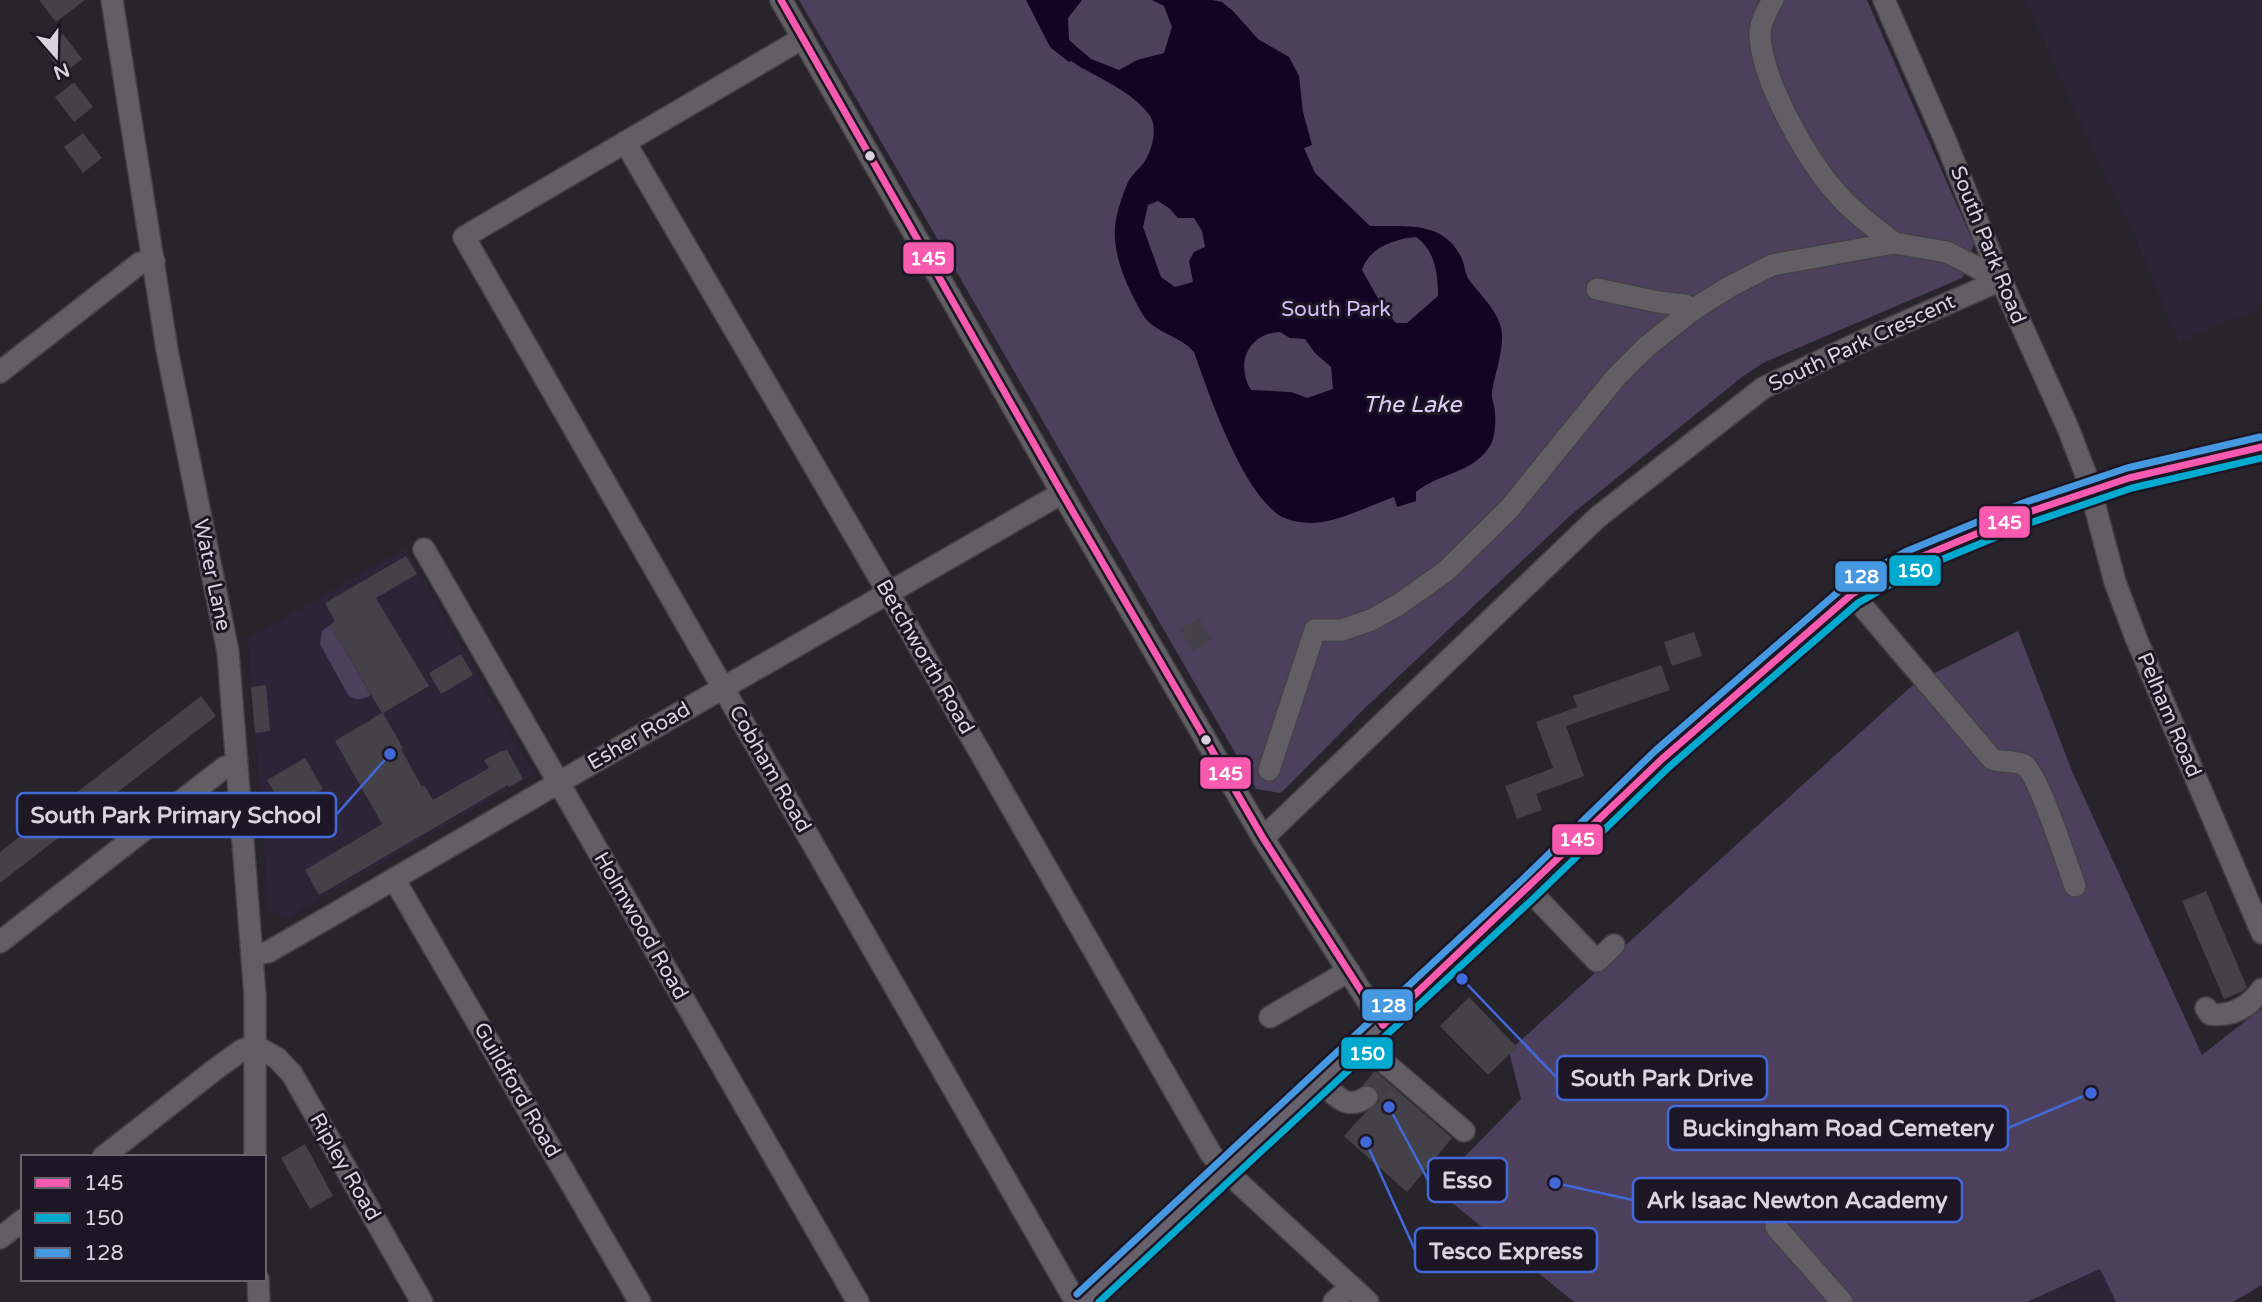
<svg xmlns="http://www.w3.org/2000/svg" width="2262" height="1302" viewBox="0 0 2262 1302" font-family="'Varela Round',sans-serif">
	<rect width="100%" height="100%" fill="#27242c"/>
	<g fill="#2d2537">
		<path d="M 2026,0 L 2262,0 L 2262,307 L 2179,342 L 2133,232 L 2084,130 Z"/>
		<path d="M 405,548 L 534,774 L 286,919 L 269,909 L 248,639 Z"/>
		<path d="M 2101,1269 L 2116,1302 L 2027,1302 Z"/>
	</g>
	<g fill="#4c405c">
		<path d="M 799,0 L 1867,0 L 1974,244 L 1962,278 L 1763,363 L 1742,377 L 1572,514 L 1367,706 L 1281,793 L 1256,789 Z"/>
		<path d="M 330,625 L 371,695 C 363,700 356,701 348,695 L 320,644 L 322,631 Z"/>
		<path d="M 2018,631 L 2072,771 L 2202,1055 L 2262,1008 L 2262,1285 L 2233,1302 L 2116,1302 L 2100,1269 L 2027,1302 L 1574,1302 L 1434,1188 L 1521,1099 L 1509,1051 L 1915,683 Z"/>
	</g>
	<path fill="#140423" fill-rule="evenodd" d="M 1026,0 L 1082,0 L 1068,18 L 1069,40 L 1091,59 L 1119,70 L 1137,60 L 1164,53 L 1172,27 L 1164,6 L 1152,0 L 1212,0 L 1222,2 L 1233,11 L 1258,39 L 1289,57 L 1299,76 L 1303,112 L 1312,145 L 1304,148 L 1315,173 L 1370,226 C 1404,227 1441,220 1460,255 C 1465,263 1464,272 1469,280 C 1480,295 1501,313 1502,334 C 1503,353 1495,373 1492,392 C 1491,399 1495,405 1495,413 C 1496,421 1495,437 1491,444 C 1476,473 1438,473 1416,492 L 1416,501 L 1397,507 L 1394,497 C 1368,506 1339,522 1312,523 C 1301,523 1284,520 1276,513 C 1239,483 1210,397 1194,352 C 1181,336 1154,333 1143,315 C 1130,293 1117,265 1115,240 C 1113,221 1121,199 1128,182 C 1132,174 1140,169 1145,161 C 1152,150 1158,128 1150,116 C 1131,89 1096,78 1071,61 L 1069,62 L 1050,47 ZM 1158,201 L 1169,208 L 1178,218 L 1194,218 L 1202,231 L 1205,247 L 1194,252 L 1189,261 L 1193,282 L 1175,287 L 1161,277 L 1143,227 L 1148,205 ZM 1416,237 C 1435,250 1438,274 1438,296 L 1407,323 L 1396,323 L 1384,309 L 1362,270 C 1369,247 1395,239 1416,237 ZM 1280,332 L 1290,338 L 1305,339 L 1315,353 L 1331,367 L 1333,389 L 1307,398 L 1291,392 L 1251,390 C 1235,364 1248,333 1280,332 Z"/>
	<g fill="#444148">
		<path d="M 39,0 L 85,0 L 56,22 Z"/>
		<path d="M 63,34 L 82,59 L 63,74 L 43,48 Z"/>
		<path d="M 74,82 L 93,107 L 74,122 L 55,97 Z"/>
		<path d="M 83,133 L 102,158 L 83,173 L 64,147 Z"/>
		<path d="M 406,556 L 417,574 L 376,598 L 429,686 L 383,713 L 403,748 L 401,749 L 422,787 L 424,785 L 433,800 L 489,768 L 484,760 L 501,751 L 507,750 L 523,779 L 509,787 L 508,785 L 319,895 L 305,870 L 382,824 L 335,741 L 382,713 L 330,625 L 335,621 L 325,603 Z"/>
		<path d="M 1199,618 L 1212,640 L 1193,651 L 1180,629 Z"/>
		<path d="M 1694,632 L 1702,656 L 1672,666 L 1664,642 Z"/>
		<path d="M 461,654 L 473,675 L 441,694 L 429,673 Z"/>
		<path d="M 1661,665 L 1670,690 L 1566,726 L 1584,776 L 1536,794 L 1542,810 L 1517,819 L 1505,786 L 1553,768 L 1536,722 L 1577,707 L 1573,696 Z"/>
		<path d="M 266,685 L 270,731 L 255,733 L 251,687 Z"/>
		<path d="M 201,696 L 216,716 L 0,883 L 0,852 Z"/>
		<path d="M 305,758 L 323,789 L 286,811 L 267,780 Z"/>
		<path d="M 2206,891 L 2247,987 L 2243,991 L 2224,999 L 2182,901 Z"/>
		<path d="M 1469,997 L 1517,1047 L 1488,1075 L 1440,1026 Z"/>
		<path d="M 1375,1071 L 1452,1138 L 1407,1192 L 1344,1136 L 1365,1113 L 1378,1103 L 1380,1097 L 1378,1090 L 1373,1086 L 1363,1085 Z"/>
		<path d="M 305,1144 L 333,1196 L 310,1209 L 281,1158 Z"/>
	</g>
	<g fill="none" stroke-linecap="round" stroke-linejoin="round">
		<path stroke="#423e47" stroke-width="21" stroke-dasharray="21 10" stroke-linecap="butt" d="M 1367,1097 L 1387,1074"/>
		<defs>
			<g id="minor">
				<path d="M 112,0 L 167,350 L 228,652 L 255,995 L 255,1157"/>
				<path d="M 781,0 L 1062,493 L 1263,838 L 1383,1025"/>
				<path d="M 1773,0 C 1767,10 1760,22 1760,35 C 1762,82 1809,164 1841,198 C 1856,215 1877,229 1894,243"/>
				<path d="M 1884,0 L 1946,142 L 2001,280 L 2068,428 L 2088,480 L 2115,582 L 2136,638 L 2262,933"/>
				<path d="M 803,38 L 464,237 L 1076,1302"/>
				<path d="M 625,142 L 889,594 L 1211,1154 L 1227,1172 L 1368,1302"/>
				<path d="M 1597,289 L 1658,302 L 1685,305 L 1694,309"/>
				<path d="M 0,372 L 140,263 L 154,261"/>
				<path d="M 424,549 L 858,1302"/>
				<path d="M 1852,594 L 1992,759 C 2001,763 2015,760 2024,765 C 2038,773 2068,867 2075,886"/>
				<path d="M 1269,770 L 1315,630 L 1342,630 L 1371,620 L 1398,605 L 1446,571 L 1509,509 L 1616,377 L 1646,347 L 1694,309 L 1729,287 L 1772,265 L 1894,243 L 1947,252 L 2001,280"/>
				<path d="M 1263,838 L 1598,517 L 1763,388 L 1871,337 L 2001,280"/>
				<path d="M 394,879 L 640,1302"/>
				<path d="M 1528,889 L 1597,961 L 1614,945"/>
				<path d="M 0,942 L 225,767 L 237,765"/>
				<path d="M 252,955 L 268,952 L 329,917 L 558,783 L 1062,493"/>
				<path d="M 2206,1008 L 2210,1014 C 2232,1017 2249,1007 2262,989"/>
				<path d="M 1270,1017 L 1349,971"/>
				<path d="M 1363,1044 L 1464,1131"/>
				<path d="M 255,1046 L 277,1058 L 292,1074 L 422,1302"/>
				<path d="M 1321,1083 C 1337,1096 1346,1111 1367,1097"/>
				<path d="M 103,1157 L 217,1068 L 242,1050 L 255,1046"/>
				<path d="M 1776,1227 L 1842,1302"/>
				<path d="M 0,1238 L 23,1220"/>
				<path d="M 258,1279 L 259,1302"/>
				<path d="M 1334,1302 L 1351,1286"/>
			</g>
			<path id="major" d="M 1084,1302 L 1528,889 L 1662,759 L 1793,643 L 1852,594 L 1909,562 L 2026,513 L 2129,478 L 2262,447"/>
		</defs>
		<use href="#minor" stroke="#444148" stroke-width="24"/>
		<use href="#major" stroke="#444148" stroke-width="30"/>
		<use href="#minor" stroke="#615f64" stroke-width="21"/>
		<use href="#major" stroke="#66616c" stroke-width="26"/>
		<defs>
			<g id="bus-1">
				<path d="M 781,0 L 1062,493 L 1263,838 L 1383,1025"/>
				<path d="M 1383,1025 L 1662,759 L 1852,594 L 1909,562 L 2026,513 L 2129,478 L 2262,447"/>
			</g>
			<path id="bus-2" d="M 1099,1302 L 1535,897 L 1669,767 L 1858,603 L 1914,571 L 2030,523 L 2132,488 L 2262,458"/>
			<path id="bus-3" d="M 1077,1294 L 1521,881 L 1655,751 L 1846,585 L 1905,552 L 2023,503 L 2127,468 L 2260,437"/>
		</defs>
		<use href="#bus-1" stroke="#1d1725" stroke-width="12"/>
		<use href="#bus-2" stroke="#1d1725" stroke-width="12"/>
		<use href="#bus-3" stroke="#1d1725" stroke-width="12"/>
		<use href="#bus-1" stroke="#f75aaf" stroke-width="7"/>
		<use href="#bus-2" stroke="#00a9ce" stroke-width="7"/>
		<use href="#bus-3" stroke="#4699e1" stroke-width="7"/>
	</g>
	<g fill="#d8d4dd" stroke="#1d1725" stroke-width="2.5">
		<circle cx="870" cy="156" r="6"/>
		<circle cx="1206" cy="740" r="6"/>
	</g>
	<g text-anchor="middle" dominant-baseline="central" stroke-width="6" stroke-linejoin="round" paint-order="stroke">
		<g font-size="21" fill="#d8d4dd" stroke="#1d1725">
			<text transform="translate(1988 245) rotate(68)">South Park Road</text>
			<text transform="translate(1862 343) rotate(-25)">South Park Crescent</text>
			<text transform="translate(212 575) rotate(78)">Water Lane</text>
			<text transform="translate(925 657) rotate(60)">Betchworth Road</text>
			<text transform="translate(2169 715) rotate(67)">Pelham Road</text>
			<text transform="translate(639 736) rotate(-30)">Esher Road</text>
			<text transform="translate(770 769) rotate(60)">Cobham Road</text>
			<text transform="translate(641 926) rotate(60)">Holmwood Road</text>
			<text transform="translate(517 1090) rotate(60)">Guildford Road</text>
			<text transform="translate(345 1167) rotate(60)">Ripley Road</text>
		</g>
		<g font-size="21" fill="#d7bff6" stroke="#1d1725">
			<text x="1336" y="309">South Park</text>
		</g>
		<g font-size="23" font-style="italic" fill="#e1cff9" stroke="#1d1725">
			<text x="1412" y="405">The Lake</text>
		</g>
	</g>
	<path fill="none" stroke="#4269d9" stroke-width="2.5" d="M390 754L336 815M1462 979L1557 1078M2091 1093L2008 1128M1389 1107L1428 1180M1555 1183L1633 1200M1366 1142L1415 1250"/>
	<g fill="#4269d9" stroke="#1d1725" stroke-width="2.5">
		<circle cx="390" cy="754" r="7"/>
		<circle cx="1462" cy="979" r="7"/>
		<circle cx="2091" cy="1093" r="7"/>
		<circle cx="1389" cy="1107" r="7"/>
		<circle cx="1555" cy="1183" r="7"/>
		<circle cx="1366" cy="1142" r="7"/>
	</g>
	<g fill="#1d1725" stroke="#4269d9" stroke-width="2.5">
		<rect x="17" y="793" width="319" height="44" rx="7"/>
		<rect x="1557" y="1056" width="210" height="44" rx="7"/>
		<rect x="1668" y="1106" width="340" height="44" rx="7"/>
		<rect x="1428" y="1158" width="79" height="44" rx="7"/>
		<rect x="1633" y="1178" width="329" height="44" rx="7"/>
		<rect x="1415" y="1228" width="182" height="44" rx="7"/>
	</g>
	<g font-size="23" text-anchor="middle" font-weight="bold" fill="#d8d4dd">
		<text x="176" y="823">South Park Primary School</text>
		<text x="1662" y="1086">South Park Drive</text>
		<text x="1838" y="1136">Buckingham Road Cemetery</text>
		<text x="1467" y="1188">Esso</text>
		<text x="1797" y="1208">Ark Isaac Newton Academy</text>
		<text x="1506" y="1259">Tesco Express</text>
	</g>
	<g stroke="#1d1725" stroke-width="2.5">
		<rect x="902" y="241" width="53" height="34" rx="7" fill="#f75aaf"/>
		<rect x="1978" y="505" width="53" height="34" rx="7" fill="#f75aaf"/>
		<rect x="1888" y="554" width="54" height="33" rx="7" fill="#00a9ce"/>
		<rect x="1834" y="560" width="54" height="33" rx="7" fill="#4699e1"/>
		<rect x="1199" y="756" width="53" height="34" rx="7" fill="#f75aaf"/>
		<rect x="1551" y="823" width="53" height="33" rx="7" fill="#f75aaf"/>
		<rect x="1361" y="988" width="53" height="34" rx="7" fill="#4699e1"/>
		<rect x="1340" y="1036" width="54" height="34" rx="7" fill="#00a9ce"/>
	</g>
	<g font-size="19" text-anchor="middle" font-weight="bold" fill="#fff">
		<text x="928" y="265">145</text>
		<text x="2004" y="529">145</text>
		<text x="1915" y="577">150</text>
		<text x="1861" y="583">128</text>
		<text x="1225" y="780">145</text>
		<text x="1577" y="846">145</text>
		<text x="1388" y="1012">128</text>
		<text x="1367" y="1060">150</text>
	</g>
	<rect x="21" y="1155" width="245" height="126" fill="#1d1725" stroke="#68636f" stroke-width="2"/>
	<rect x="35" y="1178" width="35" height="10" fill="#f75aaf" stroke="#68636f" stroke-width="2"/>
	<text x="84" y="1190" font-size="21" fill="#d8d4dd">145</text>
	<rect x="35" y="1213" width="35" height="10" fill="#00a9ce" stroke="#68636f" stroke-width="2"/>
	<text x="84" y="1225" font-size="21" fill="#d8d4dd">150</text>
	<rect x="35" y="1248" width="35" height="10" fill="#4699e1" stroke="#68636f" stroke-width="2"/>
	<text x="84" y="1260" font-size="21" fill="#d8d4dd">128</text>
	<g transform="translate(56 56) rotate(160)" stroke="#1d1725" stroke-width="5" paint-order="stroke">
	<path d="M0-5L12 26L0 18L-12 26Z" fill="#d8d4dd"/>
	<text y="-10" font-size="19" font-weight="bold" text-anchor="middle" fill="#d8d4dd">N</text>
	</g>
</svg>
